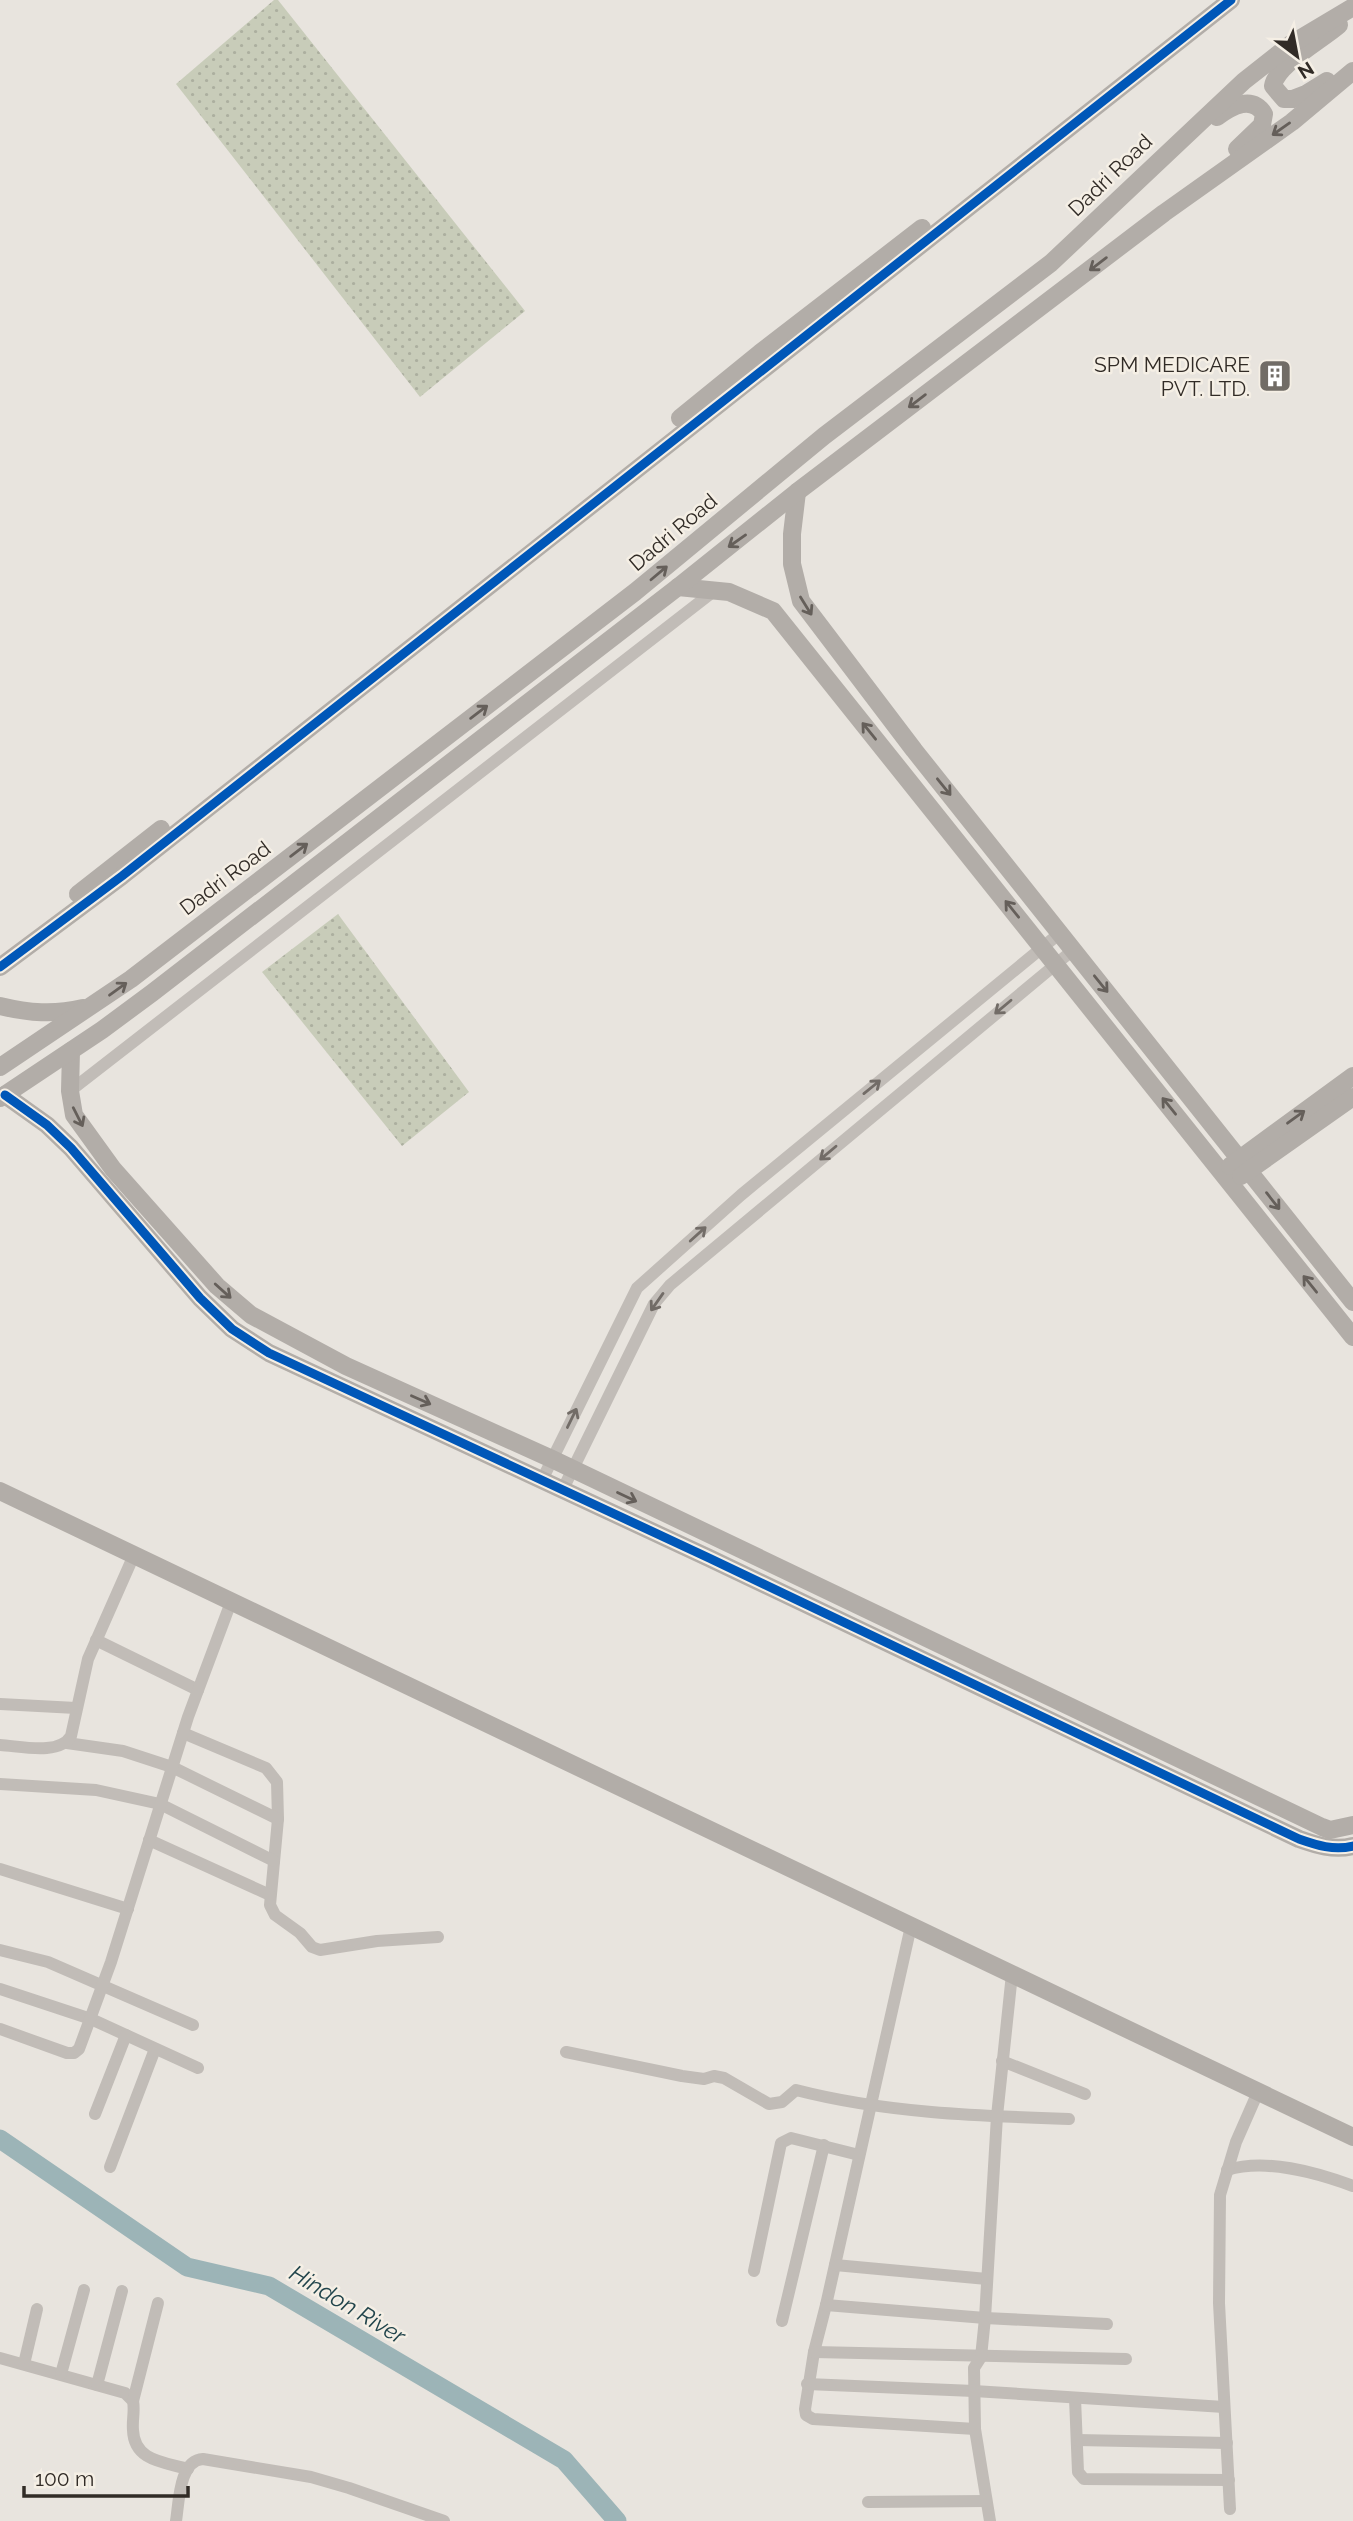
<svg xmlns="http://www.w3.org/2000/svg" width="1353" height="2521" viewBox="0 0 1353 2521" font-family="Raleway,sans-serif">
	<defs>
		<pattern id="grass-dots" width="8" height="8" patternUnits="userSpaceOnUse" patternTransform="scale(1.75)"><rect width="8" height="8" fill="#c8ccb9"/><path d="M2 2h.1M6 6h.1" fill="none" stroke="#acaf9f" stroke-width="1.8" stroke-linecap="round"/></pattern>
	</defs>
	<rect width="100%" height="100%" fill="#e8e4de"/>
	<g fill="url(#grass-dots)">
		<path d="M 274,0 L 278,0 L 525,311 L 420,397 L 176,84 Z"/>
		<path d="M 338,914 L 469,1092 L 402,1146 L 262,972 Z"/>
	</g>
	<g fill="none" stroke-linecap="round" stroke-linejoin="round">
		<path stroke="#9cb4b7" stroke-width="19" d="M 0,2139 L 187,2267 L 269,2286 L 564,2460 L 617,2521"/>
		<g stroke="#c1bcb7" stroke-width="12">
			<path d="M 70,1091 L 714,591"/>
			<path d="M 542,1480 L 637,1288 L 741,1195 L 1060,933"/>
			<path d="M 563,1489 L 654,1304 L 670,1285 L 1073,950"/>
			<path d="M 96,1640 L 198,1690"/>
			<path d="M 0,1704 L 76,1708"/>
			<path d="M 183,1733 L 266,1768 L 277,1782 L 278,1819 L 270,1905 L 275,1915 L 300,1933 L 312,1947 L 320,1950 L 377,1941 L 438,1937"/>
			<path d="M 67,1743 L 123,1751 L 172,1767 L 278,1819"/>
			<path d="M 0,1745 C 20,1746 59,1756 71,1736 L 88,1659 L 134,1555"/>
			<path d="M 0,1784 L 96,1790 L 160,1804 L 274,1861"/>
			<path d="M 149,1840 L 270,1895"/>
			<path d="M 0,1869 L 128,1909"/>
			<path d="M 911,1926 L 826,2305 L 814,2352 L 805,2409 L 806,2415 L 813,2419 L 975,2429"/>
			<path d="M 0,1950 L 48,1962 L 193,2025"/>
			<path d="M 0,1989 L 91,2019 L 198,2068"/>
			<path d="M 0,2029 L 67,2053 L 74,2053 L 79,2049 L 111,1962 L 188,1717 L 231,1602"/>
			<path d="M 566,2052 L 682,2076 L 704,2079 L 714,2076 L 724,2078 L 769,2104 L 782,2102 L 796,2090 C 885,2113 977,2116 1069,2119"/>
			<path d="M 1002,2061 L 1085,2094"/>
			<path d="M 95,2114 L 126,2035"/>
			<path d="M 110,2167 L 155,2049"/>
			<path d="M 1227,2170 C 1266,2158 1315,2172 1353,2186"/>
			<path d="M 835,2265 L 987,2279"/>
			<path d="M 754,2271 L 781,2143 L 791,2138 L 859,2155"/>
			<path d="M 826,2305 L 985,2318 L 1107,2324"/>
			<path d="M 782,2321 L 824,2145"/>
			<path d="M 814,2352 L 1126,2359"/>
			<path d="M 0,2358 L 125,2393 L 133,2401 C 135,2411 132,2420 133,2430 C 134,2461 164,2462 188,2469"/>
			<path d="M 24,2364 L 37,2309"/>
			<path d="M 61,2374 L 84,2290"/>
			<path d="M 807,2384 L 974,2391 L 1224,2407"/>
			<path d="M 97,2385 L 122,2291"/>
			<path d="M 1075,2398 L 1078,2472 L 1084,2479 L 1229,2480"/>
			<path d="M 133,2401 L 158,2303"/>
			<path d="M 1077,2440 L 1227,2443"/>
			<path d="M 868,2502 L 986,2501"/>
			<path d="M 1230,2509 L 1219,2303 L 1220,2195 L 1236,2142 L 1258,2092"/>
			<path d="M 176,2521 C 179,2503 179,2460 203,2459 L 311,2477 L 349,2488 L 444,2521"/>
			<path d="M 990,2521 L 975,2429 L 974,2368 L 981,2357 L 985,2318 L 997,2116 L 1012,1974"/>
		</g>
		<g stroke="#b2ada8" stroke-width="18">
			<path d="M 1327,81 L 1306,94 L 1293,99 L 1284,99 L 1273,86 C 1276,65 1322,40 1339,25"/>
			<path d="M 1217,117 C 1232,106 1252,95 1264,114 L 1262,125 L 1237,149"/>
			<path d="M 680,418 L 760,353 L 922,228"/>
			<path d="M 797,492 L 792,534 L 792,564 L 801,601 L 914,750 L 1353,1302"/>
			<path d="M 678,587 L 729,592 L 773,611 L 1353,1337"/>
			<path d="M 78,894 L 161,829"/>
			<path d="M 0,967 L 122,876 L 1231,0"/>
			<path d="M 0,1006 C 29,1013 54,1015 83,1008"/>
			<path d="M 71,1051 L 70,1091 L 74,1115 L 113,1169 L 217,1286 L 251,1315 L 346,1366 L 552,1459 L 1322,1827 L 1330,1830 L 1353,1825"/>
			<path d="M 0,1067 L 131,979 L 635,592 L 824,436 L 1051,263 L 1244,81 L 1291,44 L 1353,7"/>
			<path d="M 5,1095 L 47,1125 L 71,1148 L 200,1298 L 232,1329 L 269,1353 L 709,1558 L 1299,1839 C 1316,1845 1334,1851 1353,1846"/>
			<path d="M 0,1098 L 102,1030 L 152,993 L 678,587 L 797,492 L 1164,213 L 1292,122 L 1353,71"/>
			<path d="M 1230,1166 L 1353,1076"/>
			<path d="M 1241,1176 L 1353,1097"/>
			<path d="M 0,1491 L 1353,2137"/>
		</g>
		<defs>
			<g id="cycleway">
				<path d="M 0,967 L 122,876 L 1231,0"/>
				<path d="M 5,1095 L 47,1125 L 71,1148 L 200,1298 L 232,1329 L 269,1353 L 709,1558 L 1299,1839 C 1316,1845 1334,1851 1353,1846"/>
			</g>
		</defs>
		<use href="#cycleway" stroke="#f5efe5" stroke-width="13"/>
		<use href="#cycleway" stroke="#0057b8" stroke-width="9"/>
	</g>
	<defs><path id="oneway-shaft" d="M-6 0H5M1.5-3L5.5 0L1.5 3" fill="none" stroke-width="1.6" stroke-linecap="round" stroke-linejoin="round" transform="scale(1.75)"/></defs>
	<g stroke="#655f5a">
		<use href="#oneway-shaft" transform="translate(1281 129) rotate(145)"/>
		<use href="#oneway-shaft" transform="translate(1098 264) rotate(143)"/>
		<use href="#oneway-shaft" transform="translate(917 401) rotate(143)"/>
		<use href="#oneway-shaft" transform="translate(737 541) rotate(145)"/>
		<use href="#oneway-shaft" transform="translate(659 573) rotate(-40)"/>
		<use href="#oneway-shaft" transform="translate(806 606) rotate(58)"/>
		<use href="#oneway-shaft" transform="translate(479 712) rotate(-37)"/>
		<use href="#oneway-shaft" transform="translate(869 731) rotate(-129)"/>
		<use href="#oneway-shaft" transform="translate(944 787) rotate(51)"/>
		<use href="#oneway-shaft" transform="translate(299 850) rotate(-37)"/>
		<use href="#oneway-shaft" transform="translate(1012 909) rotate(-129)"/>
		<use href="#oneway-shaft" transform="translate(1101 984) rotate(51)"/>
		<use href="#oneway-shaft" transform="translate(118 989) rotate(-36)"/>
		<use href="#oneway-shaft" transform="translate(1169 1106) rotate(-129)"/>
		<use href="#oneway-shaft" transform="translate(78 1117) rotate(63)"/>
		<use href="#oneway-shaft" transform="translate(1296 1117) rotate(-36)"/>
		<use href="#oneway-shaft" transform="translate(1273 1201) rotate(52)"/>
		<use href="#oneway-shaft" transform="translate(1310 1284) rotate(-129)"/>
		<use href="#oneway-shaft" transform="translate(223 1291) rotate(42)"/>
		<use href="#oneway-shaft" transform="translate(421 1400) rotate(24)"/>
		<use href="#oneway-shaft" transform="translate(627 1497) rotate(25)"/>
	</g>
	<g stroke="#726c67">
		<use href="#oneway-shaft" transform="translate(1003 1007) rotate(140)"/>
		<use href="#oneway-shaft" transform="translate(872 1087) rotate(-39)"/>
		<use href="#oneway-shaft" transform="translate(828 1153) rotate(140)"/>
		<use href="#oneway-shaft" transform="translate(698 1234) rotate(-42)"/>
		<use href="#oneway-shaft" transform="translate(657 1302) rotate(125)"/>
		<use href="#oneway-shaft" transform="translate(572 1418) rotate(-64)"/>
	</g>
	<defs>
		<symbol id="building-square" viewBox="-11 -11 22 22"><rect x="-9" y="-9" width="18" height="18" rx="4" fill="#716c66" stroke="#f5efe5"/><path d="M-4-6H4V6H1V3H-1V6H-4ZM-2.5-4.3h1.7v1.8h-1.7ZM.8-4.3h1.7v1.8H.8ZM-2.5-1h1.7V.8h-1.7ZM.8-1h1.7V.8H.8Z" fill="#fff"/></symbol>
	</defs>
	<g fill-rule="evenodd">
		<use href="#building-square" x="1256" y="357" width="38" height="38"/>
	</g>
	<g text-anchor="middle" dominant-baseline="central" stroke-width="5" stroke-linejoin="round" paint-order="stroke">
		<g font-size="21" fill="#312b26" stroke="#f5efe5">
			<text transform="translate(1110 175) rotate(-44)">Dadri Road</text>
			<text transform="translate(673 532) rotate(-40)">Dadri Road</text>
			<text transform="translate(225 878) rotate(-37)">Dadri Road</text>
		</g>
		<g font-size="21" fill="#312b26" stroke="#f5efe5" text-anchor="end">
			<text x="1250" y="364">SPM MEDICARE<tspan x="1250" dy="24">PVT. LTD.</tspan></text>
		</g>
		<g font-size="23" font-style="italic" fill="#22454c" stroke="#f5efe5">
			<text transform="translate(348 2304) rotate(31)">Hindon River</text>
		</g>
	</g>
	<g transform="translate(1297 56) rotate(148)" stroke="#f5efe5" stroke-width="5" paint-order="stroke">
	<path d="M0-5L12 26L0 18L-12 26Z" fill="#312b26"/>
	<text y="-10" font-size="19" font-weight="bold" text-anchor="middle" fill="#312b26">N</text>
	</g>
	<path d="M24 2486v10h164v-10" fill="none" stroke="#312b26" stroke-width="3.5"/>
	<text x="35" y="2486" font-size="21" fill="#312b26" stroke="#f5efe5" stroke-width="5" paint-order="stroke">100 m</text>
</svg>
